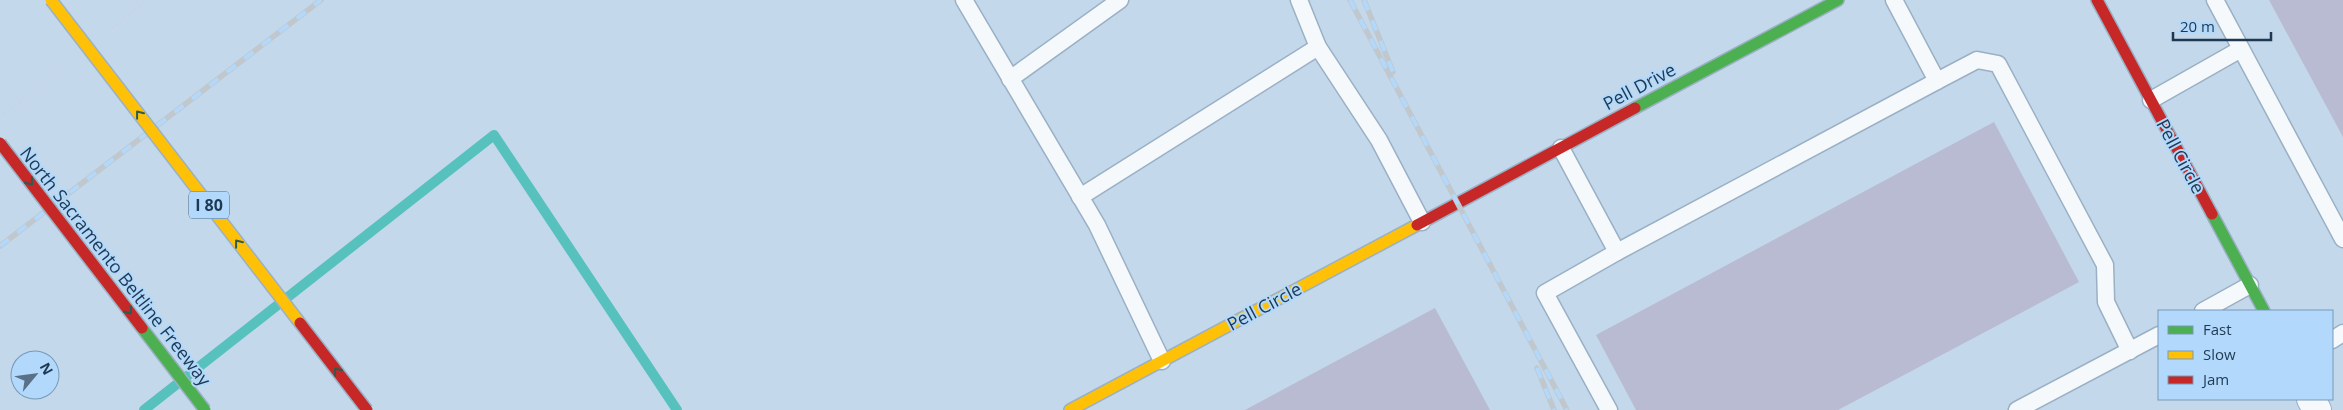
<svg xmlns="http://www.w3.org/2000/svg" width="2343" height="410" viewBox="0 0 2343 410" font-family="'Open Sans',sans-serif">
	<rect width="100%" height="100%" fill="#c3d8eb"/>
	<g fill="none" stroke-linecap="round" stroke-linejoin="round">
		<path stroke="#57c1be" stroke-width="10" d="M 144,410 L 494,135 L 677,410"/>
	</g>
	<g fill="#b9bbd2">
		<path d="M 2269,0 L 2343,0 L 2343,137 Z"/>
		<path d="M 1994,122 L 2079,282 L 1838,410 L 1636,410 L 1596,335 Z"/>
		<path d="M 1435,308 L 1490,410 L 1245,410 Z"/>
	</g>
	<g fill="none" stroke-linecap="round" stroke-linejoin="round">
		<defs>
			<g id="lane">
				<path d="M 964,0 L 1097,225 L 1162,361"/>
				<path d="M 1299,0 L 1318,47 L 1379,140 L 1422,222"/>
				<path d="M 2215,0 L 2343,239"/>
				<path d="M 1010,79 L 1120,0"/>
				<path d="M 1937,81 L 1977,60 L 1998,64 L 2105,265 L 2106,302 L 2130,351"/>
				<path d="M 2151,100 L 2241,49"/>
				<path d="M 1561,148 L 1617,252 L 1545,293 L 1609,410"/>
				<path d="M 1080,197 L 1318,47"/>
				<path d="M 1617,252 L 1937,81 L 1894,0"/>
				<path d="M 2203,311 L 2250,285"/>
				<path d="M 2332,340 L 2343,333"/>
				<path d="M 2017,410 L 2159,335"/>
			</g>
			<path id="street" d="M 2311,399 L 2317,410"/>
			<g id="fast">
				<path d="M 1635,108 L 1838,0"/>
				<path d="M 2212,214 L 2264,311"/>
			</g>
			<path id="slow" d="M 1070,410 L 1417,225"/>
			<g id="jam">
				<path d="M 2097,0 L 2212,214"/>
				<path d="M 1417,225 L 1635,108"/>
			</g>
		</defs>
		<use href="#lane" stroke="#9ab0c4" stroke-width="19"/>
		<use href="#street" stroke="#9ab0c4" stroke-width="30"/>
		<use href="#fast" stroke="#9ab0c4" stroke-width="14"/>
		<use href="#slow" stroke="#9ab0c4" stroke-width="14"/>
		<use href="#jam" stroke="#9ab0c4" stroke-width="14"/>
		<g stroke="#ccd3da" stroke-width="3" stroke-dasharray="1 4" stroke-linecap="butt">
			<path d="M 112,28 L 146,0"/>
			<path d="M 4,114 L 64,66"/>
		</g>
		<use href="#lane" stroke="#f6f9fc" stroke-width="16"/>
		<use href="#street" stroke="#f6f9fc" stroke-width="28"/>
		<use href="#fast" stroke="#4caf50" stroke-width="11"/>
		<use href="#slow" stroke="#ffc107" stroke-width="11"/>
		<use href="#jam" stroke="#c62828" stroke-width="11"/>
		<defs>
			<g id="rail">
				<path d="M 1350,0 L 1567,410"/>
				<path d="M 1364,0 L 1393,72"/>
				<path d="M 0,246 L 321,0"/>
				<path d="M 1537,368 L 1554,410"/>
			</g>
		</defs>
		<use href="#rail" stroke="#c0c7cd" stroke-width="5.5"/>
		<use href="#rail" stroke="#b2d9fc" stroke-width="4" stroke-dasharray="11" stroke-linecap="butt"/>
		<defs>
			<path id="fast-bridge" d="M 142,328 L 205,410"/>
			<path id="slow-bridge" d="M 51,0 L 300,323"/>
			<g id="jam-bridge">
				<path d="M 0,143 L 142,328"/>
				<path d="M 300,323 L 367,410"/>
			</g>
		</defs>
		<use href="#fast-bridge" stroke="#9ab0c4" stroke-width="14" stroke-linecap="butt"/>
		<use href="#slow-bridge" stroke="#9ab0c4" stroke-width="14" stroke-linecap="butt"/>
		<use href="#jam-bridge" stroke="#9ab0c4" stroke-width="14" stroke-linecap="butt"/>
		<use href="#fast-bridge" stroke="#4caf50" stroke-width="11"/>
		<use href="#slow-bridge" stroke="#ffc107" stroke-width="11"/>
		<use href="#jam-bridge" stroke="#c62828" stroke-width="11"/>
	</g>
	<defs><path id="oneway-chevron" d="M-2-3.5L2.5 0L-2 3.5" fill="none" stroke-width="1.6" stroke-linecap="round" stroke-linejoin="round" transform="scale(1.25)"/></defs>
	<g stroke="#2c5c51">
		<use href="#oneway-chevron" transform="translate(139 114) rotate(-128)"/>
		<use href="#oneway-chevron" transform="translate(30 182) rotate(52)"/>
		<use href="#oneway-chevron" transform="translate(238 243) rotate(-128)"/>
		<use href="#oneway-chevron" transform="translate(129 311) rotate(52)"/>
		<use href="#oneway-chevron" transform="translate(337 371) rotate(-128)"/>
	</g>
	<g text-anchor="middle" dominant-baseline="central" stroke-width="4" stroke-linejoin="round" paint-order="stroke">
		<rect fill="#b2d9fc" stroke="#4a6984" stroke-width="1" x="189" y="191.5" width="40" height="27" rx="4"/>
		<g font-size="16" font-weight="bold" fill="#1e3951">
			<text x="209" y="205">I 80</text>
		</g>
		<g font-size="18" fill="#1e3951" stroke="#b2d9fc">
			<text transform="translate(1639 86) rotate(-28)">Pell Drive</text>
			<text transform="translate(2181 156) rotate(62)">Pell Circle</text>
			<text transform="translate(116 266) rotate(52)">North Sacramento Beltline Freeway</text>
			<text transform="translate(1264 306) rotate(-28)">Pell Circle</text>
		</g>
	</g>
	<rect x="2158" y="310" width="175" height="90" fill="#b2d9fc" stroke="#7799b8"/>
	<rect x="2168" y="326" width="25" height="8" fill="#4caf50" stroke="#7799b8"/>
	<text x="2203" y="335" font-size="15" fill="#1e3951">Fast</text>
	<rect x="2168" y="351" width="25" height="8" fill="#ffc107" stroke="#7799b8"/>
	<text x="2203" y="360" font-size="15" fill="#1e3951">Slow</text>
	<rect x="2168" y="376" width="25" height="8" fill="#c62828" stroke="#7799b8"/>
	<text x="2203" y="385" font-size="15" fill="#1e3951">Jam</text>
	<g transform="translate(35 375) rotate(61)"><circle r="24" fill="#b2d9fc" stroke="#7799b8"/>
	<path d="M0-4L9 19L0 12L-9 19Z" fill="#587187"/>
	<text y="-8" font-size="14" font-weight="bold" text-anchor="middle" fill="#1e3951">N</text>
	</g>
	<path d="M2173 32v8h98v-8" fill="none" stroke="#1e3951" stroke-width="2.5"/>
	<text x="2180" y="32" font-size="15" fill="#1e3951" stroke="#b2d9fc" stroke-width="4" paint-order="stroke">20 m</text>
</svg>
